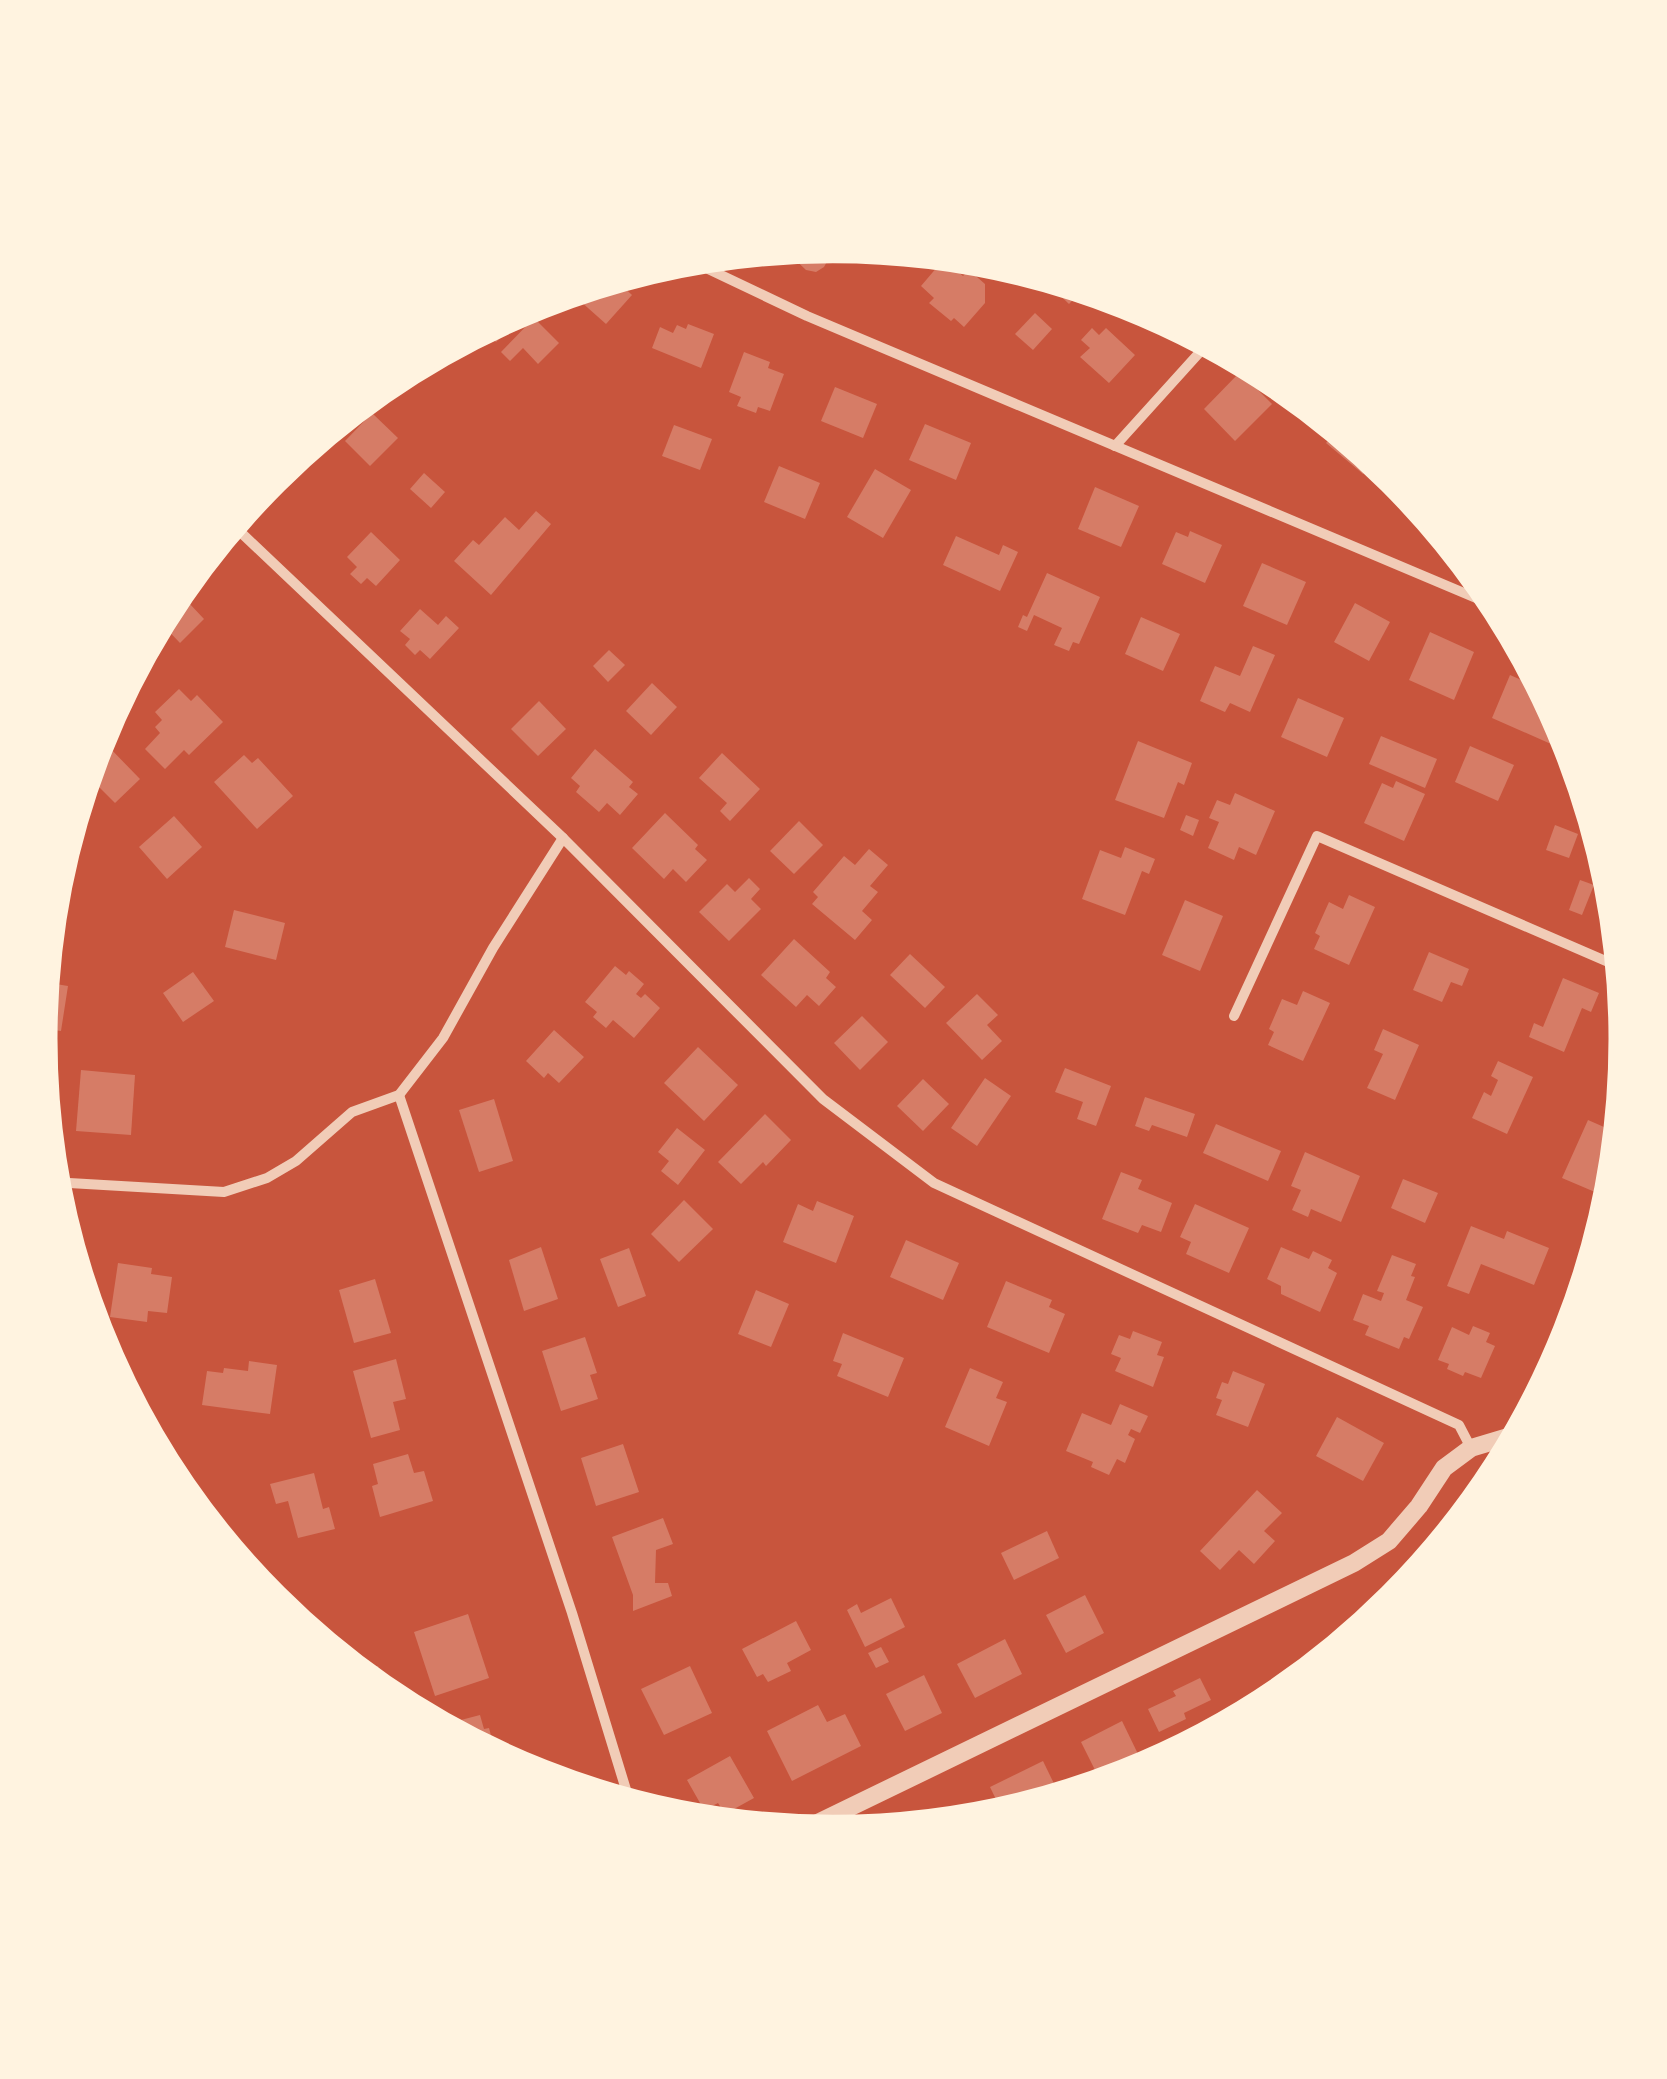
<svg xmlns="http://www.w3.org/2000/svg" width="1667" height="2079" viewBox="0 0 1667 2079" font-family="Manrope,sans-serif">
	<rect width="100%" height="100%" fill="#c8553d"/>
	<g fill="#d67c66">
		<path d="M 828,244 L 826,252 L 829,258 L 824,267 L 816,272 L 806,270 L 783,248 Z"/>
		<path d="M 944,259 L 963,276 L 969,270 L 985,284 L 985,303 L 964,327 L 954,318 L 951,321 L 929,303 L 934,298 L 921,286 Z"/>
		<path d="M 1037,273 L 1083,287 L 1084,288 L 1069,304 Z"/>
		<path d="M 614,278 L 632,295 L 606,324 L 570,292 Z"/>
		<path d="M 522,308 L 526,312 L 496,342 L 483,329 Z"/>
		<path d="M 1035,313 L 1052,329 L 1033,350 L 1015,334 Z"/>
		<path d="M 534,318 L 559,343 L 538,364 L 523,348 L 510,361 L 501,352 Z"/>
		<path d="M 688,324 L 714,334 L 701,368 L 652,348 L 660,327 L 673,333 L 677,325 L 686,329 Z"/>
		<path d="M 1092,328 L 1099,335 L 1106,328 L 1135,355 L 1109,383 L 1080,357 L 1090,348 L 1081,340 Z"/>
		<path d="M 744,352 L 770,362 L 768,368 L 784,374 L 770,411 L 758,407 L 756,413 L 737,406 L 741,397 L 729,392 Z"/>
		<path d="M 1240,372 L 1272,404 L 1235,441 L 1204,409 Z"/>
		<path d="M 835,387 L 877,404 L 863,438 L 821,421 Z"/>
		<path d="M 372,413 L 398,438 L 370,466 L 345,441 Z"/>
		<path d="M 925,424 L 971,443 L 956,480 L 909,460 Z"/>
		<path d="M 674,425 L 712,439 L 700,470 L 662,456 Z"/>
		<path d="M 1338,428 L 1385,468 L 1378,476 L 1368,468 L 1363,474 L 1326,443 Z"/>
		<path d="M 779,466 L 820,483 L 805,519 L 764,502 Z"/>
		<path d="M 875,469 L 911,490 L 883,538 L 847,517 Z"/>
		<path d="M 424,473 L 445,492 L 431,508 L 410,489 Z"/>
		<path d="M 1095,487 L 1139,506 L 1121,547 L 1078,529 Z"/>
		<path d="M 536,511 L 551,524 L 491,595 L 454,561 L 473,540 L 479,545 L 505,517 L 519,530 Z"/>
		<path d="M 1190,531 L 1222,545 L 1205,583 L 1162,564 L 1176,532 L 1188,537 Z"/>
		<path d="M 371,532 L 400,560 L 376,586 L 367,578 L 361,584 L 350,574 L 357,567 L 347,557 Z"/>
		<path d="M 956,536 L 999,555 L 1003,545 L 1018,552 L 1000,591 L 943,565 Z"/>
		<path d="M 1262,563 L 1306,582 L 1287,625 L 1243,606 Z"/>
		<path d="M 1047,573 L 1100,597 L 1079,644 L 1073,642 L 1069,651 L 1054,645 L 1062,628 L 1034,615 L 1027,631 L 1018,627 L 1023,615 L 1027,617 Z"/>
		<path d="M 184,582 L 196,594 L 188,602 L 204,619 L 180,643 L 159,621 Z"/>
		<path d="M 1355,603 L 1390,622 L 1369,661 L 1334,642 Z"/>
		<path d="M 420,609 L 438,625 L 446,616 L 459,628 L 430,659 L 420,650 L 415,655 L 405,645 L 410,639 L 400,631 Z"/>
		<path d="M 1141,617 L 1180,634 L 1163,671 L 1125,654 Z"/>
		<path d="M 1430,632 L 1474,652 L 1454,700 L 1409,680 Z"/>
		<path d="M 148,642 L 159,655 L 125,686 L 124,686 Z"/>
		<path d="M 1253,646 L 1275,655 L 1250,712 L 1230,703 L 1225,712 L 1200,701 L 1215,666 L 1240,676 Z"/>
		<path d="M 609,650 L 625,665 L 608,682 L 593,666 Z"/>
		<path d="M 1510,675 L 1526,682 L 1529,676 L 1540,681 L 1561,721 L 1551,744 L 1492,718 Z"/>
		<path d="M 652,683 L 677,707 L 651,735 L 626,711 Z"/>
		<path d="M 179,689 L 191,701 L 197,695 L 223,722 L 189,755 L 184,750 L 165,769 L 145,749 L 160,733 L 155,727 L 162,720 L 155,712 Z"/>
		<path d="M 1298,698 L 1344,718 L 1327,757 L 1281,737 Z"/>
		<path d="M 539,701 L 566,729 L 538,756 L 511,729 Z"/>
		<path d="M 1381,736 L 1437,759 L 1425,788 L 1369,764 Z"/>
		<path d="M 1138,741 L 1192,763 L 1184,785 L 1178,782 L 1164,818 L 1115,800 Z"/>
		<path d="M 104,742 L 140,779 L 115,803 L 86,774 L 92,754 Z"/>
		<path d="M 1470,746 L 1514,765 L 1498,801 L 1455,782 Z"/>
		<path d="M 595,749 L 633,782 L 629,787 L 638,794 L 620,815 L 607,803 L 599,812 L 576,792 L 580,786 L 571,778 Z"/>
		<path d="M 722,753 L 760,789 L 730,821 L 720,811 L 727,803 L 699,778 Z"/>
		<path d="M 244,755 L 252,763 L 258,758 L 293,796 L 257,829 L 214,782 Z"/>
		<path d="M 1396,781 L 1425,794 L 1404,841 L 1364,823 L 1382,783 L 1393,788 Z"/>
		<path d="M 1235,793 L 1275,811 L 1256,855 L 1239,847 L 1234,860 L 1208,848 L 1219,822 L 1209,818 L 1217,800 L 1230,805 Z"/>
		<path d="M 665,813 L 698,845 L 695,849 L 707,860 L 686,882 L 673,869 L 664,879 L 632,848 Z"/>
		<path d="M 1186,815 L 1199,820 L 1193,836 L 1180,830 Z"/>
		<path d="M 174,816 L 202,847 L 167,879 L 139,847 Z"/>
		<path d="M 799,821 L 823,845 L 794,874 L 770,851 Z"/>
		<path d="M 1555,825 L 1578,834 L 1569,858 L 1546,850 Z"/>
		<path d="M 1125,847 L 1155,859 L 1149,874 L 1142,871 L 1125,915 L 1082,899 L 1100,850 L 1121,858 Z"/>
		<path d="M 869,849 L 888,865 L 870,886 L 878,892 L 862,911 L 872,920 L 855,940 L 812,904 L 818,897 L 813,892 L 844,856 L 855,865 Z"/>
		<path d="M 749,878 L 760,889 L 751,899 L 761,909 L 729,941 L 699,912 L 727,884 L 735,892 Z"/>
		<path d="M 1580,880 L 1594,885 L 1582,915 L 1569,910 Z"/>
		<path d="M 1349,895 L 1375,907 L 1349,965 L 1314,949 L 1320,936 L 1315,933 L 1329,902 L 1343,909 Z"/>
		<path d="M 1185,900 L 1223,916 L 1200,971 L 1162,955 Z"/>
		<path d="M 234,910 L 285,923 L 276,960 L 225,947 Z"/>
		<path d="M 794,939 L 830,972 L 826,978 L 836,987 L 819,1006 L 807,995 L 796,1007 L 761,975 Z"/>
		<path d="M 1429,952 L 1469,969 L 1462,986 L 1451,982 L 1442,1002 L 1413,990 Z"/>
		<path d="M 910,954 L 945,987 L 925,1008 L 890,975 Z"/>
		<path d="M 615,966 L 626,975 L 629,971 L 644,984 L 636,994 L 641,998 L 645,994 L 660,1008 L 634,1038 L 613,1020 L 606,1028 L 593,1017 L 597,1012 L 585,1002 Z"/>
		<path d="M 193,972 L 214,1001 L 183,1022 L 163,993 Z"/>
		<path d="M 1563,978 L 1599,993 L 1591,1012 L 1582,1008 L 1564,1052 L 1529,1037 L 1534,1023 L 1543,1027 Z"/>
		<path d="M 50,983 L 68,986 L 61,1031 L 39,1028 L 42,997 L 48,998 Z"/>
		<path d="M 1303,991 L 1330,1003 L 1303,1061 L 1268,1045 L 1274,1032 L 1269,1029 L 1282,999 L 1297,1005 Z"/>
		<path d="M 977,994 L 998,1015 L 987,1025 L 1002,1041 L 982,1060 L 946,1023 Z"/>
		<path d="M 862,1016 L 888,1042 L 860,1070 L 834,1043 Z"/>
		<path d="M 1383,1029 L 1419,1045 L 1395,1100 L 1367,1088 L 1383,1054 L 1374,1050 Z"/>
		<path d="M 1628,1029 L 1629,1040 L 1626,1077 L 1610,1070 Z"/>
		<path d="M 554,1030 L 584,1057 L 559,1083 L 548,1073 L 544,1078 L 526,1061 Z"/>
		<path d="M 698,1047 L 738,1085 L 704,1121 L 664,1083 Z"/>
		<path d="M 1498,1061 L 1533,1077 L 1507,1134 L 1472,1118 L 1484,1092 L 1491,1096 L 1498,1080 L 1491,1076 Z"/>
		<path d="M 1065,1068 L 1111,1086 L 1096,1126 L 1077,1119 L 1083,1102 L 1055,1092 Z"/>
		<path d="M 81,1070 L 135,1075 L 131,1135 L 76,1131 Z"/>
		<path d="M 985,1078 L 1011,1096 L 977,1146 L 951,1128 Z"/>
		<path d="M 923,1079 L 949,1104 L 923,1131 L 897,1106 Z"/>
		<path d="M 1145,1097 L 1195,1114 L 1187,1137 L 1152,1125 L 1149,1131 L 1135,1126 Z"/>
		<path d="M 494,1099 L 513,1161 L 479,1172 L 459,1110 Z"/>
		<path d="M 765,1114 L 791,1140 L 766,1166 L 763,1162 L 741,1184 L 718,1162 Z"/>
		<path d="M 1588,1120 L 1620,1134 L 1617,1164 L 1611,1179 L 1615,1184 L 1609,1198 L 1562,1178 Z"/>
		<path d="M 1216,1124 L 1281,1151 L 1268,1181 L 1203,1153 Z"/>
		<path d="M 677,1128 L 705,1150 L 678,1185 L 661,1171 L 669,1161 L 658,1152 Z"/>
		<path d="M 1305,1152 L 1360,1176 L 1341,1222 L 1311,1209 L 1308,1217 L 1292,1210 L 1301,1190 L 1291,1186 Z"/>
		<path d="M 1121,1172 L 1142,1180 L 1138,1189 L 1172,1203 L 1161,1232 L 1142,1225 L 1138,1233 L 1102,1219 Z"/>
		<path d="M 1403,1179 L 1438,1193 L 1425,1223 L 1391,1208 Z"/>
		<path d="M 684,1200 L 713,1229 L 679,1262 L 651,1234 Z"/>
		<path d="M 817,1201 L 854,1216 L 836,1263 L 783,1242 L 798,1204 L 813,1211 Z"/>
		<path d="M 1195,1204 L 1249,1228 L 1229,1273 L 1186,1254 L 1191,1242 L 1180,1237 Z"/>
		<path d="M 1471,1226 L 1504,1239 L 1507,1231 L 1549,1248 L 1534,1285 L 1481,1264 L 1469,1294 L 1447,1286 Z"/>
		<path d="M 906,1240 L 959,1263 L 943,1300 L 890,1277 Z"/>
		<path d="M 541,1247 L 558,1299 L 524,1311 L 509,1260 Z"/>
		<path d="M 1281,1247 L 1309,1259 L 1313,1251 L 1332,1260 L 1328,1268 L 1337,1273 L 1320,1312 L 1281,1294 L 1281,1286 L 1267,1279 Z"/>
		<path d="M 629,1248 L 646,1296 L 618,1307 L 600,1259 Z"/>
		<path d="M 1392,1255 L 1416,1264 L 1411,1276 L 1415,1277 L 1406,1300 L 1423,1307 L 1409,1339 L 1404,1337 L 1399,1349 L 1365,1335 L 1369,1326 L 1353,1320 L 1363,1294 L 1381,1301 L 1384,1293 L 1377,1291 Z"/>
		<path d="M 118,1263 L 152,1268 L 151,1274 L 172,1277 L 167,1313 L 148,1311 L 147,1322 L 110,1317 Z"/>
		<path d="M 375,1279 L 391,1333 L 354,1343 L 339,1290 Z"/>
		<path d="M 1006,1281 L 1052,1300 L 1049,1307 L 1065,1314 L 1049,1353 L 987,1327 Z"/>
		<path d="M 756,1290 L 789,1304 L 771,1347 L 738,1334 Z"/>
		<path d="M 1473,1326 L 1490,1333 L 1486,1342 L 1495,1346 L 1481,1378 L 1465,1372 L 1463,1376 L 1447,1369 L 1449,1364 L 1438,1360 L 1452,1327 L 1469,1335 Z"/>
		<path d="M 1133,1331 L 1162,1342 L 1157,1355 L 1164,1357 L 1153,1387 L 1115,1371 L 1121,1358 L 1111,1354 L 1119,1335 L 1130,1339 Z"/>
		<path d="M 843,1333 L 904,1358 L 888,1397 L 837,1376 L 842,1364 L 833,1361 Z"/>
		<path d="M 585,1337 L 597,1373 L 590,1375 L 598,1399 L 561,1411 L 542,1351 Z"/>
		<path d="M 396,1359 L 406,1399 L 393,1402 L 400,1430 L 371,1438 L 353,1371 Z"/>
		<path d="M 249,1361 L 277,1365 L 270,1414 L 202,1405 L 207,1371 L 223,1373 L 224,1368 L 248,1371 Z"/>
		<path d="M 970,1368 L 1003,1382 L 996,1398 L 1007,1402 L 989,1446 L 945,1427 Z"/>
		<path d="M 1233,1371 L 1265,1384 L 1248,1427 L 1216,1415 L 1222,1400 L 1216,1398 L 1222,1382 L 1228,1384 Z"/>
		<path d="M 1120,1404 L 1148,1416 L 1140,1433 L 1131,1429 L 1128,1435 L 1135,1439 L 1125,1463 L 1117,1459 L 1109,1475 L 1091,1467 L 1093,1462 L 1066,1451 L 1082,1413 L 1111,1425 Z"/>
		<path d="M 1337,1417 L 1384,1443 L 1363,1481 L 1316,1456 Z"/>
		<path d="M 623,1444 L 639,1492 L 596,1506 L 581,1458 Z"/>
		<path d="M 408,1454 L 414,1473 L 424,1471 L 433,1501 L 380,1517 L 372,1486 L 378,1484 L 373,1464 Z"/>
		<path d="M 314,1473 L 323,1509 L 329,1507 L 335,1529 L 298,1538 L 288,1501 L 276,1504 L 270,1484 Z"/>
		<path d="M 1257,1490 L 1282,1513 L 1264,1531 L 1275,1541 L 1254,1564 L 1239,1550 L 1220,1570 L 1200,1551 Z"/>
		<path d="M 663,1518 L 673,1544 L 656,1550 L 655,1583 L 668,1583 L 672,1596 L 633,1611 L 633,1595 L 612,1537 Z"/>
		<path d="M 1047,1531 L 1059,1558 L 1014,1580 L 1001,1553 Z"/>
		<path d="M 1085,1595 L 1104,1633 L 1066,1653 L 1046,1615 Z"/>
		<path d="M 891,1598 L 905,1627 L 865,1647 L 847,1610 L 857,1604 L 861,1613 Z"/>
		<path d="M 468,1614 L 489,1678 L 435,1696 L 414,1632 Z"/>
		<path d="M 796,1621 L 811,1650 L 787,1663 L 791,1671 L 768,1682 L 763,1674 L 757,1677 L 742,1649 Z"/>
		<path d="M 1005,1639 L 1022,1674 L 975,1698 L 957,1664 Z"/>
		<path d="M 881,1647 L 889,1662 L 876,1668 L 868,1653 Z"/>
		<path d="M 378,1666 L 388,1698 L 356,1672 Z"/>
		<path d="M 690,1666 L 712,1713 L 664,1735 L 641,1689 Z"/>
		<path d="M 924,1675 L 942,1713 L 905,1731 L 886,1694 Z"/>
		<path d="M 1200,1678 L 1211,1700 L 1184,1713 L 1186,1719 L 1159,1732 L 1148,1709 L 1176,1696 L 1173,1691 Z"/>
		<path d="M 818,1705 L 827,1722 L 845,1714 L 861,1746 L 792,1781 L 767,1731 Z"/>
		<path d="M 480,1715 L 484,1729 L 489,1728 L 497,1758 L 438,1726 Z"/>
		<path d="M 1122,1721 L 1138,1754 L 1097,1774 L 1081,1742 Z"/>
		<path d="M 730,1756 L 754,1798 L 725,1814 L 718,1803 L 704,1810 L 687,1780 Z"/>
		<path d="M 1043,1761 L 1061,1798 L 1004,1816 L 990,1787 Z"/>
	</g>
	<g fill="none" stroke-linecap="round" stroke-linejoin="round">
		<g stroke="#f1ccb7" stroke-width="10">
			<path d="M 685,258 L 807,316 L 1502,609"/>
			<path d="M 1115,446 L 1209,342"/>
			<path d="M 232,524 L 563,838 L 823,1099 L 934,1183 L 1459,1425 L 1471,1448"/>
			<path d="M 1234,1016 L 1317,836 L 1622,968"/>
			<path d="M 399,1095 L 572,1613 L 631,1806"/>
			<path d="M 52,1182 L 224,1192 L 267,1178 L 296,1161 L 352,1112 L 399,1095 L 443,1038 L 493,948 L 563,838"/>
		</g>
		<path stroke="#f1ccb7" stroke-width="18" d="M 799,1832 L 1354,1563 L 1389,1541 L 1419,1506 L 1444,1468 L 1471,1448 L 1521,1433"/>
	</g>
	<path d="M0 0H1667V2079H0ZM55 1039a778 778 0 1 1 1556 0a778 778 0 1 1-1556 0Z" fill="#fff3e0" fill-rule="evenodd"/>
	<path fill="none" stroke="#fff3e0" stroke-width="5" d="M55 1039a778 778 0 1 1 1556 0a778 778 0 1 1-1556 0Z"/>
</svg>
